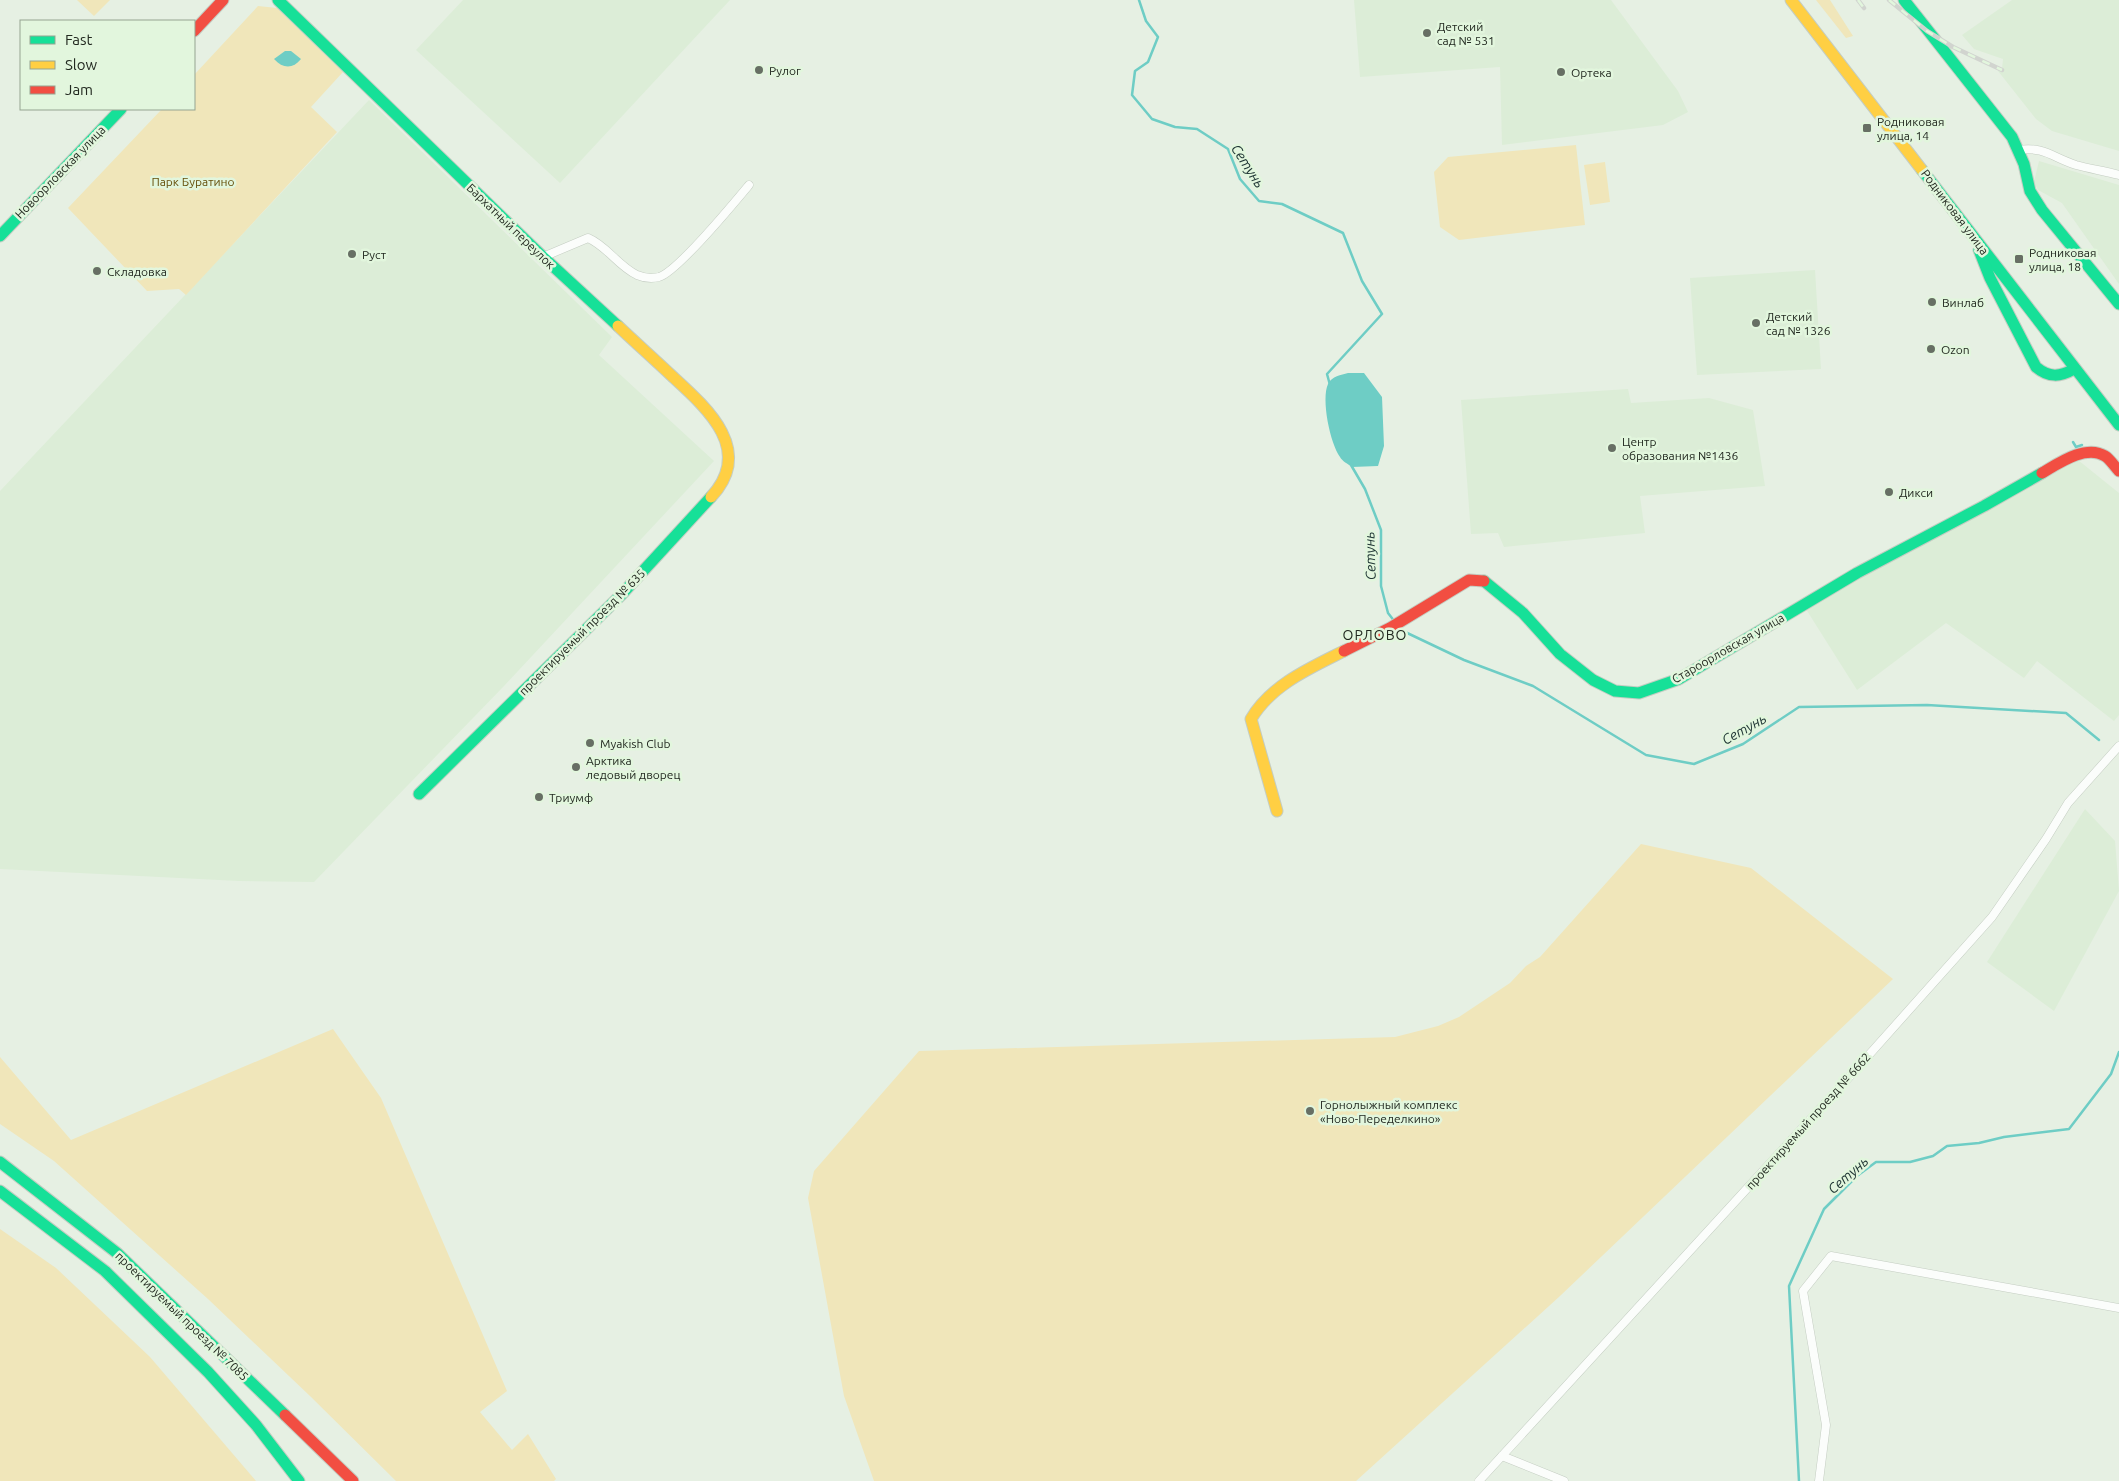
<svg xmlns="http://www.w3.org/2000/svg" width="2119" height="1481" viewBox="0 0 2119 1481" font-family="Ubuntu,sans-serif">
	<rect width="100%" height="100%" fill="#e6f0e3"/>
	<g fill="#dcedd7">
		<path d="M 463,0 L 730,0 L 560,183 L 416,50 Z"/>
		<path d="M 1354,0 L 1611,0 L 1678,91 L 1688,112 L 1663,125 L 1502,145 L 1500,67 L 1360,77 Z"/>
		<path d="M 2012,0 L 2119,0 L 2119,151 L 2052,131 L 2036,119 L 1998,71 L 2002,69 L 2003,59 L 1974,49 L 1962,35 Z"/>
		<path d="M 369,100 L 612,337 L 599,355 L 714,461 L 504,686 L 314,882 L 239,881 L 0,869 L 0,491 Z"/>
		<path d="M 2039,161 L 2119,185 L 2119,284 L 2062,203 L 2038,190 L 2034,182 Z"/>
		<path d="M 1815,270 L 1821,369 L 1697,375 L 1690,278 Z"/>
		<path d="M 1628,389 L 1631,403 L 1709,398 L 1753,410 L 1765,486 L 1640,496 L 1645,533 L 1504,547 L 1498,533 L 1471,534 L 1461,400 Z"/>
		<path d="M 2073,456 L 2119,493 L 2119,715 L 2114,721 L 2037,661 L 2024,678 L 1946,623 L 1857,690 L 1804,606 Z"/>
		<path d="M 2085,809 L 2115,841 L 2119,891 L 2054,1011 L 1987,962 Z"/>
	</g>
	<g fill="#f0e6ba">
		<path d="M 77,0 L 110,0 L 94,16 Z"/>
		<path d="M 1816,0 L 1830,0 L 1853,36 L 1846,38 Z"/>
		<path d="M 258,6 L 277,8 L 343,72 L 311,107 L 337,132 L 186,295 L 179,289 L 147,291 L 68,208 L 162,109 L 194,109 L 194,75 Z"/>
		<path d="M 1576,145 L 1585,225 L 1459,240 L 1440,227 L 1434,172 L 1448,157 Z"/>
		<path d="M 1605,162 L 1610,202 L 1590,205 L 1584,165 Z"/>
		<path d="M 1641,844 L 1751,868 L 1893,979 L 1560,1296 L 1356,1481 L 874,1481 L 844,1396 L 808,1198 L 814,1171 L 919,1051 L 1395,1037 L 1438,1026 L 1459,1017 L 1510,983 L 1526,966 L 1540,957 Z"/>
		<path d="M 333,1029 L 381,1098 L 507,1391 L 480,1412 L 512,1450 L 528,1434 L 556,1479 L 554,1481 L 396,1481 L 310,1396 L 208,1299 L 54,1161 L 0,1124 L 0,1057 L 71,1140 Z"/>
		<path d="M 0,1229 L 56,1268 L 150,1357 L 256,1481 L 0,1481 Z"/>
	</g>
	<g fill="#6ecdc5">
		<path d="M 285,51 L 291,51 L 301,59 C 293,69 283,69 274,59 Z"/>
		<path d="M 1348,373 L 1364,373 L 1382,397 L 1384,446 L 1378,466 L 1352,467 C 1348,464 1342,461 1340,457 C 1330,443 1321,399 1328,384 C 1332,376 1341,375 1348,373 Z"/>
	</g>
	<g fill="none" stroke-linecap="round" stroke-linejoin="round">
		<g stroke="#6ecdc5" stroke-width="2.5">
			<path d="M 1139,0 L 1146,21 L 1158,37 L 1148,62 L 1135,71 L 1132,95 L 1152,119 L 1175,127 L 1197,129 L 1228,149 L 1240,179 L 1259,201 L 1282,204 L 1343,233 L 1362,281 L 1382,314 L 1327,374 L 1330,385"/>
			<path d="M 2073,442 L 2076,447 L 2082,445"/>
			<path d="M 1351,465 L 1365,489 L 1381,530 L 1381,586 L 1388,613 L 1395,622"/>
			<path d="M 1399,626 L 1403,631 L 1464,660 L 1533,686 L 1646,755 L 1694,764 L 1743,744 L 1799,707 L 1927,705 L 2066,713 L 2099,740"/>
			<path d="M 1799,1481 L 1789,1286 L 1824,1209 L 1857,1176 L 1876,1162 L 1910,1162 L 1933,1156 L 1947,1146 L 1979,1143 L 2004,1137 L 2069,1129 L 2111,1074 L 2119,1052"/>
		</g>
		<defs>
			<g id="street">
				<path d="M 2019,150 C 2043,146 2054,158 2076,165 C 2090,169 2105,171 2119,175"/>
				<path d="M 543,257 L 588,238 C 607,246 618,266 637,275 C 644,278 651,279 659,277 C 677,272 734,203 749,185"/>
				<path d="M 1502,1456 L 1564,1481"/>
				<path d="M 1479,1481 L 1851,1075 L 1992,917 L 2046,839 L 2068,803 L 2119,746"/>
				<path d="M 1819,1481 L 1826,1425 L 1803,1291 L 1831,1256 L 2119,1308"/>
			</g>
			<g id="fast">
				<path d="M 278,0 L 543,257 L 618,326"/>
				<path d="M 1904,0 L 2012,137 L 2024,164 L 2030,191 L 2042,210 L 2119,304"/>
				<path d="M 1922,170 L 2119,425"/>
				<path d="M 0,236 L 121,109"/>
				<path d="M 1979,250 L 1990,278 L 2036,367 C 2049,378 2060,377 2074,369"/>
				<path d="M 1484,581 L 1523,613 L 1560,654 L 1593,680 L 1615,691 L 1639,693 L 1679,679 L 1857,573 L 1984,506 L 2042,473"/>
				<path d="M 419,794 L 622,594 L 711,497"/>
				<path d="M 0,1162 L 117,1253 L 285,1415"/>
				<path d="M 0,1191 L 105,1271 L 208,1372 L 256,1425 L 299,1481"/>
			</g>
			<g id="slow">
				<path d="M 1791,0 L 1922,170"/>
				<path d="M 618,326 C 636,343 654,359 672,376 C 707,408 755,450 711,497"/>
				<path d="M 1277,811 L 1251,719 C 1271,685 1310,668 1344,651"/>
			</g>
			<g id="jam">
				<path d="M 194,31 L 223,0"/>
				<path d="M 2042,473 C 2059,463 2086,444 2105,456 C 2110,459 2115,467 2119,471"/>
				<path d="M 1344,651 L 1390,628 L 1469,580 L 1484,581"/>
				<path d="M 285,1415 L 353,1481"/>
			</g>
		</defs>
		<use href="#street" stroke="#c4cdc2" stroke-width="9"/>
		<use href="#fast" stroke="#c4cdc2" stroke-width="13"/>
		<use href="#slow" stroke="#c4cdc2" stroke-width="13"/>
		<use href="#jam" stroke="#c4cdc2" stroke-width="13"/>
		<use href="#street" stroke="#fbfdfb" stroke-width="8"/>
		<use href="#fast" stroke="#16e098" stroke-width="11"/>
		<use href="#slow" stroke="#ffcf43" stroke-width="11"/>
		<use href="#jam" stroke="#f24e42" stroke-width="11"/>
		<defs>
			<g id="rail">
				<path d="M 1858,0 L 1864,8"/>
				<path d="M 1889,0 L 1927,31 L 1953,47 L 2002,70"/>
			</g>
		</defs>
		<use href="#rail" stroke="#d1d4cf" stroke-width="4.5"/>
		<use href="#rail" stroke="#e2f6dd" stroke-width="2.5" stroke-dasharray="8" stroke-linecap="butt"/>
	</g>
	<g fill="#676f64" stroke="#e2f6dd" stroke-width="2">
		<circle cx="1427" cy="33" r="5"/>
		<circle cx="759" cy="70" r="5"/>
		<circle cx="1561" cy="72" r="5"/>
		<rect x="1862" y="123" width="10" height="10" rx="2.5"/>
		<circle cx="352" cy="254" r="5"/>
		<rect x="2014" y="254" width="10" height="10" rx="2.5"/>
		<circle cx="97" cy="271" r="5"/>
		<circle cx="1932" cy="302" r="5"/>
		<circle cx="1756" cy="323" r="5"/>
		<circle cx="1931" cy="349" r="5"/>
		<circle cx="1612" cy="448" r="5"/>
		<circle cx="1889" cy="492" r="5"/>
		<circle cx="590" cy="743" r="5"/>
		<circle cx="576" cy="767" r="5"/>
		<circle cx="539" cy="797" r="5"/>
		<circle cx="1310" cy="1111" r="5"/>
	</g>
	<g text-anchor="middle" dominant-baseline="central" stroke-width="5" stroke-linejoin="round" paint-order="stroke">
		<g font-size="12" fill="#222920" stroke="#e2f6dd" text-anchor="start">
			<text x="1437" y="26">Детский<tspan x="1437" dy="14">сад № 531</tspan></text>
			<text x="769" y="70">Рулог</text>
			<text x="1571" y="72">Ортека</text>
			<text x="1877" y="121">Родниковая<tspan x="1877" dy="14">улица, 14</tspan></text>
			<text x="2029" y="252">Родниковая<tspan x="2029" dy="14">улица, 18</tspan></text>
			<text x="362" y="254">Руст</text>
			<text x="107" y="271">Складовка</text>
			<text x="1942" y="302">Винлаб</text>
			<text x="1766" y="316">Детский<tspan x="1766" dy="14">сад № 1326</tspan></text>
			<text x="1941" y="349">Ozon</text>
			<text x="1622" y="441">Центр<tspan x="1622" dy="14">образования №1436</tspan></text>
			<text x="1899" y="492">Дикси</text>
			<text x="600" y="743">Myakish Club</text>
			<text x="586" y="760">Арктика<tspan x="586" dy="14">ледовый дворец</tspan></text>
			<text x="549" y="797">Триумф</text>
			<text x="1320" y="1104">Горнолыжный комплекс<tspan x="1320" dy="14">«Ново-Переделкино»</tspan></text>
		</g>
		<g font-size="12" fill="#222920" stroke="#e2f6dd">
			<text transform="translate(60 172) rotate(-46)">Новоорловская улица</text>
			<text transform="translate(1955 212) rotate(53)">Родниковая улица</text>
			<text transform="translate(511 226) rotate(44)">Бархатный переулок</text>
			<text transform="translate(582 632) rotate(-45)">проектируемый проезд № 635</text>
			<text transform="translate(1728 648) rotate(-30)">Староорловская улица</text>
			<text transform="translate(1808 1121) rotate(-48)">проектируемый проезд № 6662</text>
			<text transform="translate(182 1316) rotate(44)">проектируемый проезд № 7085</text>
		</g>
		<g font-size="12" fill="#644e09" stroke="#e2f6dd">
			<text x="193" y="181">Парк Буратино</text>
		</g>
		<g font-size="14" font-style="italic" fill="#203635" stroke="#e2f6dd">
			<text transform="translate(1248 166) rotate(57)">Сетунь</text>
			<text transform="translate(1370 556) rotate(-92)">Сетунь</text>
			<text transform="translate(1744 729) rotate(-29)">Сетунь</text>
			<text transform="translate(1848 1175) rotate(-41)">Сетунь</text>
		</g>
		<g font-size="14" letter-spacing="1" fill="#222920" stroke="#e2f6dd">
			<text x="1375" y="635">ОРЛОВО</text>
		</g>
	</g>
	<rect x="20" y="20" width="175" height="90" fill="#e2f6dd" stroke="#95a491"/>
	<rect x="30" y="36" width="25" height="8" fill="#16e098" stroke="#95a491"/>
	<text x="65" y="45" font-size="15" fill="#222920">Fast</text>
	<rect x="30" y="61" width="25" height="8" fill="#ffcf43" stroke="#95a491"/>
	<text x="65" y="70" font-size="15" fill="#222920">Slow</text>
	<rect x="30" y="86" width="25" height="8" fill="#f24e42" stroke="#95a491"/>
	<text x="65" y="95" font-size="15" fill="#222920">Jam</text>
</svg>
